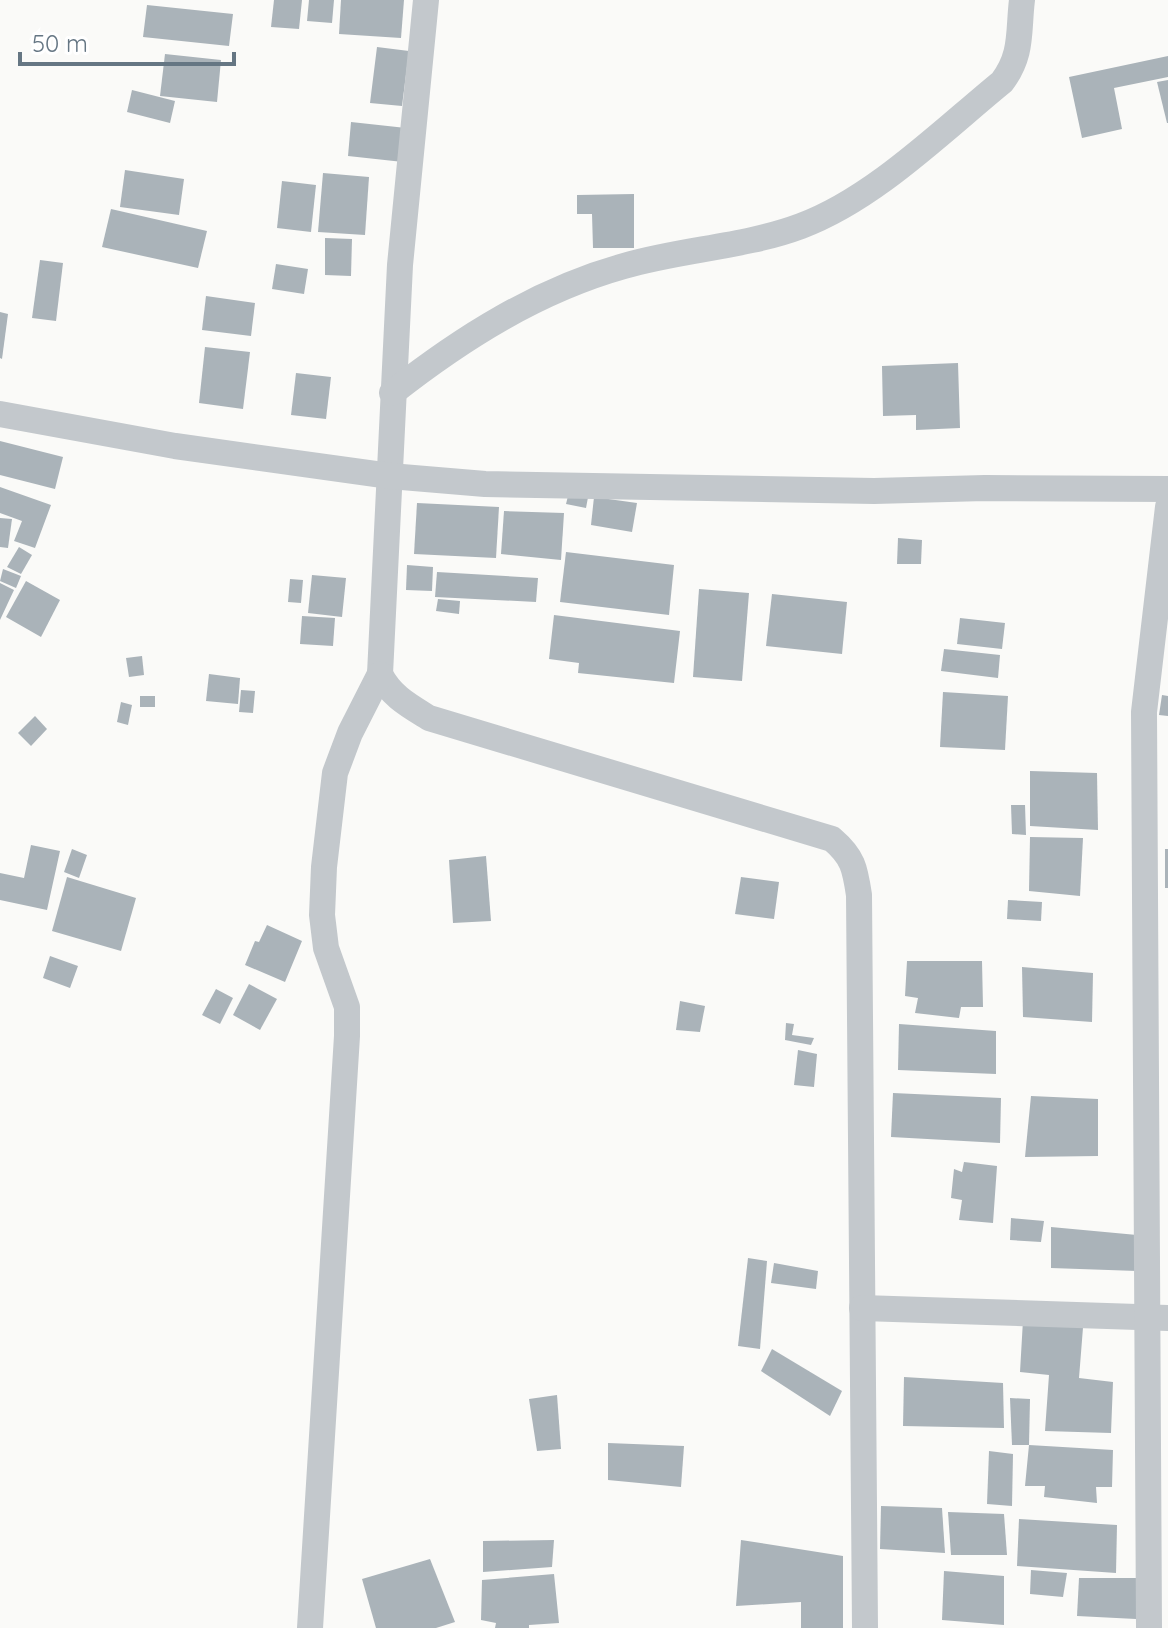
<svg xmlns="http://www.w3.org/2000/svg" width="1168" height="1628" viewBox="0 0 1168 1628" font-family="Quicksand,sans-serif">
	<rect width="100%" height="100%" fill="#fafaf8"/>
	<g fill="#aab3b9">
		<path d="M 274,0 L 302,0 L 299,29 L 271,27 Z"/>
		<path d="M 309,0 L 334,0 L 332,23 L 307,21 Z"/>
		<path d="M 341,0 L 404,0 L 401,38 L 339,34 Z"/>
		<path d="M 147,5 L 233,14 L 229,46 L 143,37 Z"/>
		<path d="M 377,47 L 409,51 L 402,106 L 370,103 Z"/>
		<path d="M 165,54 L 221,60 L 217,102 L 160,96 Z"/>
		<path d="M 1168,56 L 1168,77 L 1114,88 L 1122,129 L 1082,138 L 1069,77 Z"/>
		<path d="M 1168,80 L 1168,123 L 1167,123 L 1157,82 Z"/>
		<path d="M 132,90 L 175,101 L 170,123 L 127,112 Z"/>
		<path d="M 351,122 L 406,128 L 403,162 L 348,156 Z"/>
		<path d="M 125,170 L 184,179 L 179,215 L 120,207 Z"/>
		<path d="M 323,173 L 369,177 L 365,235 L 318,232 Z"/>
		<path d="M 282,181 L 316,185 L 311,232 L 277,228 Z"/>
		<path d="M 634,194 L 634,248 L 593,248 L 592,214 L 577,214 L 577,195 Z"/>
		<path d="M 111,209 L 207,231 L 198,268 L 102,247 Z"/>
		<path d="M 325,238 L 352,239 L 351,276 L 325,275 Z"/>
		<path d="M 40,260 L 63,263 L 56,321 L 32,318 Z"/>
		<path d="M 276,264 L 308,269 L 304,294 L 272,289 Z"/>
		<path d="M 206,296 L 255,303 L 251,336 L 202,330 Z"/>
		<path d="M 0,312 L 8,314 L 2,359 L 0,358 Z"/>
		<path d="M 205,347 L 250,352 L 243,409 L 199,403 Z"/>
		<path d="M 958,363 L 960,428 L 916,430 L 916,415 L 883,416 L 882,366 Z"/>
		<path d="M 296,373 L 331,377 L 326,419 L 291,415 Z"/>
		<path d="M 0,441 L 63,457 L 55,489 L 0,475 Z"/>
		<path d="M 0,487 L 51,505 L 35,548 L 14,541 L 22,521 L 0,513 Z"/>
		<path d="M 570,488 L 589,492 L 586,508 L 566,504 Z"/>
		<path d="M 594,497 L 637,503 L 632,532 L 591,525 Z"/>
		<path d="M 417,503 L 499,507 L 496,558 L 414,554 Z"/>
		<path d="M 504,511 L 564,513 L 561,560 L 501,554 Z"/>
		<path d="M 0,518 L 12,519 L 8,548 L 0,547 Z"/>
		<path d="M 898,538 L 922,540 L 921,564 L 897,564 Z"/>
		<path d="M 19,547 L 32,555 L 21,574 L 7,567 Z"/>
		<path d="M 566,552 L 674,565 L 669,615 L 560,602 Z"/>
		<path d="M 407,565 L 433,567 L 432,591 L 406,590 Z"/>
		<path d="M 3,569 L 21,576 L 16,588 L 0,581 Z"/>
		<path d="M 437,572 L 538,578 L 536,602 L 435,597 Z"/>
		<path d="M 312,575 L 346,578 L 342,617 L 308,613 Z"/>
		<path d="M 290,579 L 303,580 L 301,603 L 288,602 Z"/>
		<path d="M 26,581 L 60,600 L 41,637 L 6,617 Z"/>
		<path d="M 0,583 L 14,590 L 0,620 Z"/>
		<path d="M 699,589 L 749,593 L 742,681 L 693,677 Z"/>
		<path d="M 772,594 L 847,602 L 842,654 L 766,646 Z"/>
		<path d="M 438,599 L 460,601 L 459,614 L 436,611 Z"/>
		<path d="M 554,615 L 680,631 L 674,683 L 578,673 L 579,663 L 549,659 Z"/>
		<path d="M 302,616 L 335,618 L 333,646 L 300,644 Z"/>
		<path d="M 960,618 L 1005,623 L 1002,649 L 957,644 Z"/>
		<path d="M 944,649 L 1000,655 L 998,678 L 941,671 Z"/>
		<path d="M 142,656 L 144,675 L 129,677 L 126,658 Z"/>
		<path d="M 209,674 L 240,678 L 238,704 L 206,701 Z"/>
		<path d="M 241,690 L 255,691 L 253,713 L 239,712 Z"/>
		<path d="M 943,692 L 1008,696 L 1005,750 L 940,747 Z"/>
		<path d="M 1162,695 L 1168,696 L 1168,716 L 1159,715 Z"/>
		<rect x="140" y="696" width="15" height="11"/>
		<path d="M 121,702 L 132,705 L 128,725 L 117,722 Z"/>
		<path d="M 35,716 L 47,729 L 31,746 L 18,733 Z"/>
		<path d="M 1030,771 L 1097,773 L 1098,830 L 1030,826 Z"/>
		<path d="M 1011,805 L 1025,805 L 1026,835 L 1012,834 Z"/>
		<path d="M 1030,837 L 1083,838 L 1080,896 L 1029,891 Z"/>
		<path d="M 31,845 L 60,851 L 47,910 L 0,900 L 0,873 L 24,878 Z"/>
		<path d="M 72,849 L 87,855 L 79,878 L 64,872 Z"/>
		<rect x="1165" y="849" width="3" height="39"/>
		<path d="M 486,856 L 491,921 L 453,923 L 449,860 Z"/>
		<path d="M 67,877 L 136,898 L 121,951 L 52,931 Z"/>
		<path d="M 741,877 L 779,882 L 774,919 L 735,914 Z"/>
		<path d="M 1008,900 L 1042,902 L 1041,921 L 1007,919 Z"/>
		<path d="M 267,925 L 302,941 L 285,982 L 245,965 L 255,941 L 259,942 Z"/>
		<path d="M 50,956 L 78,966 L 70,988 L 43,978 Z"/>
		<path d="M 907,961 L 982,961 L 983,1007 L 961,1007 L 959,1018 L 915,1013 L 918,998 L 905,996 Z"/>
		<path d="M 1022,967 L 1093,973 L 1092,1022 L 1023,1017 Z"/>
		<path d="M 249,984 L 277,999 L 260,1030 L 233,1015 Z"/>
		<path d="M 216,989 L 233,998 L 220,1024 L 202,1015 Z"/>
		<path d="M 680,1001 L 705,1006 L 700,1032 L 676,1030 Z"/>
		<path d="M 786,1023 L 794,1024 L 792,1035 L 814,1038 L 811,1045 L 785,1040 Z"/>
		<path d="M 899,1024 L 996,1031 L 996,1074 L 898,1070 Z"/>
		<path d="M 798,1050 L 817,1054 L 814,1087 L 794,1085 Z"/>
		<path d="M 893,1093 L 1001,1098 L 1000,1143 L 891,1137 Z"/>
		<path d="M 1031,1096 L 1098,1099 L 1098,1156 L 1025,1157 Z"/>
		<path d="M 964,1162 L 997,1166 L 993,1223 L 959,1220 L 962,1200 L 951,1198 L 954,1169 L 962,1172 Z"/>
		<path d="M 1011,1218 L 1044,1221 L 1041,1242 L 1010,1240 Z"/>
		<path d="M 1051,1227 L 1137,1235 L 1137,1271 L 1051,1268 Z"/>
		<path d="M 748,1258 L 767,1261 L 760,1349 L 738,1346 Z"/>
		<path d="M 774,1263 L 818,1271 L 816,1289 L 771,1283 Z"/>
		<path d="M 1084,1315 L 1079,1378 L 1113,1382 L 1111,1433 L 1045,1431 L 1049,1375 L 1020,1372 L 1023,1320 Z"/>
		<path d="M 772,1349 L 842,1391 L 830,1416 L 761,1371 Z"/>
		<path d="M 904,1377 L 1003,1383 L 1004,1428 L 903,1426 Z"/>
		<path d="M 557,1395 L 561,1449 L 537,1451 L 529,1399 Z"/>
		<path d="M 1010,1398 L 1030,1399 L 1029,1445 L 1012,1445 Z"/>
		<path d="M 608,1443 L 684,1446 L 681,1487 L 608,1480 Z"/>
		<path d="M 1029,1445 L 1113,1450 L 1112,1487 L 1096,1487 L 1097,1503 L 1044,1497 L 1045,1486 L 1025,1486 Z"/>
		<path d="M 989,1451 L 1013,1454 L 1012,1506 L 987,1504 Z"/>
		<path d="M 881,1506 L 942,1508 L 945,1553 L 880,1549 Z"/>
		<path d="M 948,1512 L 1004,1514 L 1007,1555 L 951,1555 Z"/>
		<path d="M 1019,1519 L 1117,1525 L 1116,1573 L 1017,1566 Z"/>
		<path d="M 554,1540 L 552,1567 L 483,1572 L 483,1541 Z"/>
		<path d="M 741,1540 L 843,1556 L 843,1628 L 801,1628 L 801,1602 L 736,1606 Z"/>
		<path d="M 430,1559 L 455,1622 L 436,1628 L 376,1628 L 362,1579 Z"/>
		<path d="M 1031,1570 L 1067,1573 L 1063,1597 L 1030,1594 Z"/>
		<path d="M 944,1571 L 1004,1576 L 1004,1625 L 942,1620 Z"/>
		<path d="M 554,1574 L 559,1623 L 529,1625 L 529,1628 L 495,1628 L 496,1623 L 481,1620 L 482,1580 Z"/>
		<path d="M 1079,1578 L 1136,1578 L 1136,1619 L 1077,1616 Z"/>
	</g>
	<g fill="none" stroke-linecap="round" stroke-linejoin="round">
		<g stroke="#c3c8cc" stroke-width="26">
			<path d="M 426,0 L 400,265 L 380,674 C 391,696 408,705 429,718 L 832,839 C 853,857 855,868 859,895 L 865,1628"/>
			<path d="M 392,393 C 462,338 538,290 624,266 C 682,249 745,247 801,226 C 874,199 943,130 1002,82 C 1023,54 1018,32 1022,0"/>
			<path d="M 0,414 L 175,446 L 390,476 L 485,484 L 874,491 L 985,488 L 1168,489"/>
			<path d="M 862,1308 L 1168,1318"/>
			<path d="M 310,1628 L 347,1036 L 347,1007 L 326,948 L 322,915 L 324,867 L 335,773 L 350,733 L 380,674"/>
			<path d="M 1149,1628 L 1144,712 L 1168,507"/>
		</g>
	</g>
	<path d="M20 52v12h214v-12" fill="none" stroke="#657683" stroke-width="4"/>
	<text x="32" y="52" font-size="24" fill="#657683" stroke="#ffffff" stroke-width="6" paint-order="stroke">50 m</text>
</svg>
